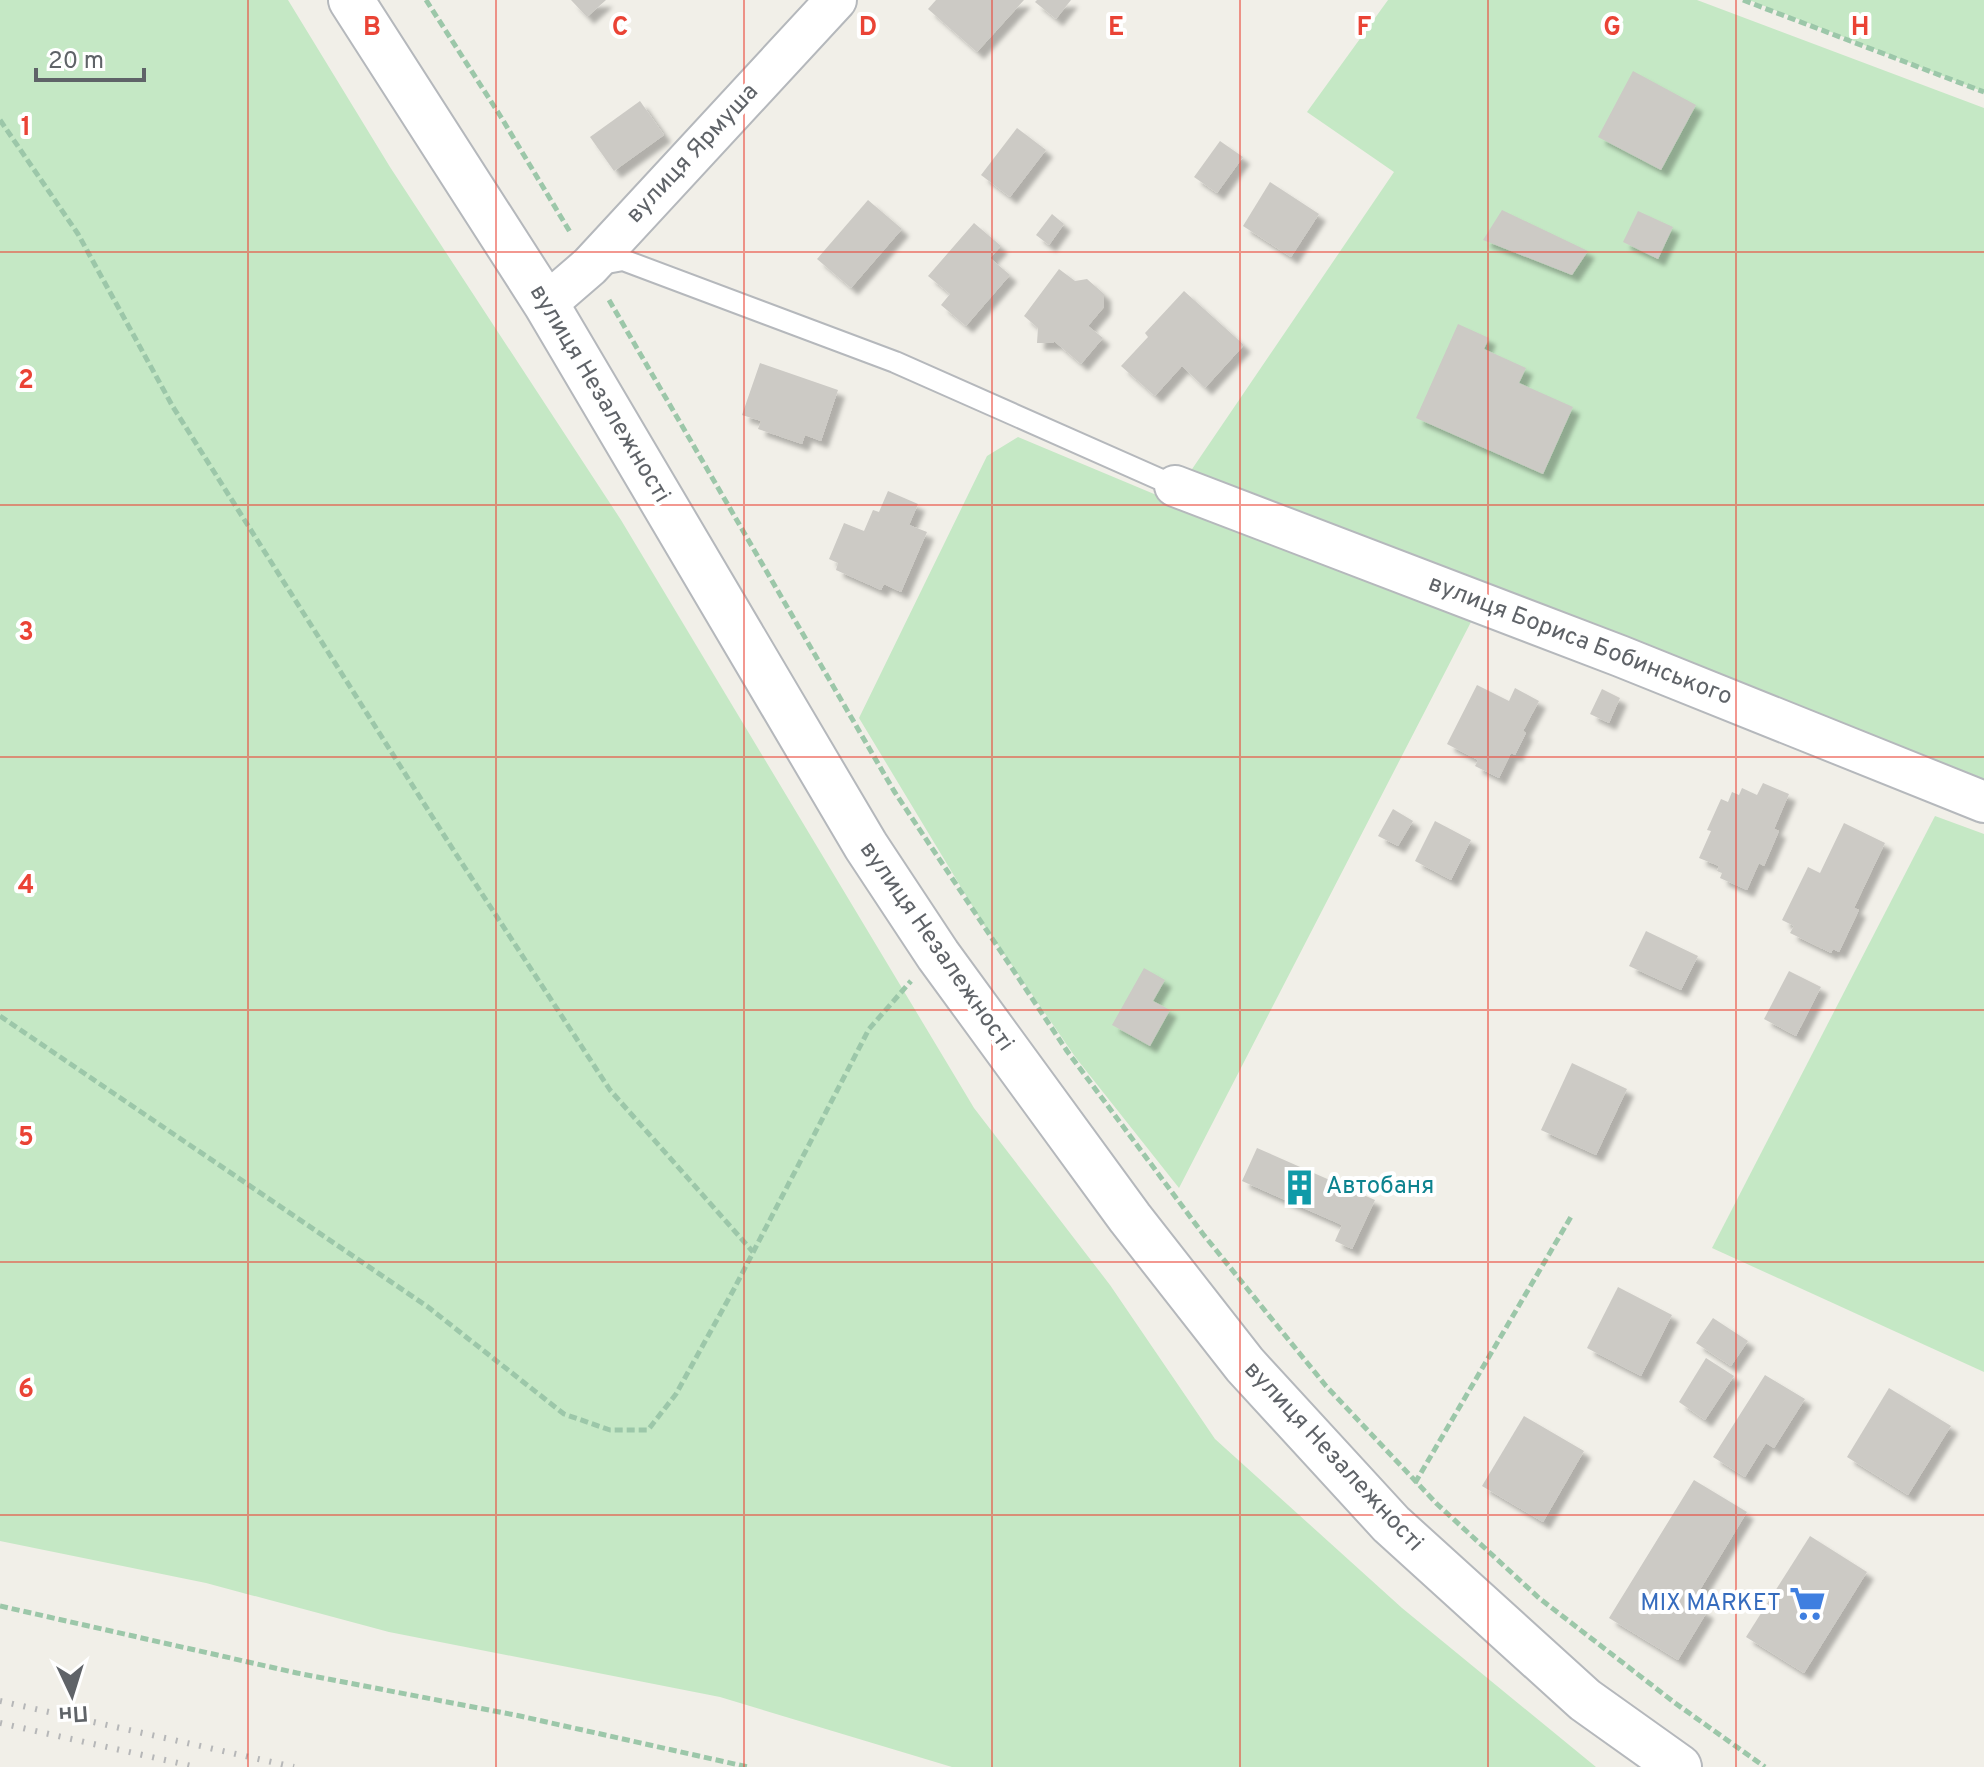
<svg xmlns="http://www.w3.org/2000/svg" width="1984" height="1767" viewBox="0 0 1984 1767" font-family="Overpass,sans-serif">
	<defs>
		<filter id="shadow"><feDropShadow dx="7" dy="7" stdDeviation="2" flood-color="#0004"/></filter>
	</defs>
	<rect width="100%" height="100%" fill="#f1efe8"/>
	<g fill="#c5e8c5">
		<path d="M 0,0 L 288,0 L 390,167 L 621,520 L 974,1108 L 1110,1285 L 1215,1439 L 1402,1608 L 1596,1767 L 952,1767 L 720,1697 L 389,1632 L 206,1583 L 0,1541 Z"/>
		<path d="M 1388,0 L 1697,0 L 1984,108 L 1984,797 L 1186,478 L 1394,172 L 1307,112 Z"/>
		<path d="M 1749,0 L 1984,0 L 1984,92 Z"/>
		<path d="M 1018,437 L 1209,517 L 1472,620 L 1179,1188 L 1076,1058 L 982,922 L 859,718 L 987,456 Z"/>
		<path d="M 1935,816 L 1984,834 L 1984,1372 L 1712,1248 Z"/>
	</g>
	<g fill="#cccac5" filter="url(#shadow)">
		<path d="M 571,0 L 606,0 L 587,17 Z"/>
		<path d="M 936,0 L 1024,0 L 977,52 L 928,9 Z"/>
		<path d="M 1037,0 L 1071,0 L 1056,19 L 1035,2 Z"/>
		<path d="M 1633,71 L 1696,105 L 1661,170 L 1598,137 Z"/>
		<path d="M 640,101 L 664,135 L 614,171 L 590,137 Z"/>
		<path d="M 1017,128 L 1046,150 L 1010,197 L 981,175 Z"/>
		<path d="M 1220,141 L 1243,157 L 1217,193 L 1194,177 Z"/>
		<path d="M 1270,182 L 1319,214 L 1291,257 L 1243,226 Z"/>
		<path d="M 868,200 L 902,229 L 851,288 L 817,259 Z"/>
		<path d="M 1502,210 L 1588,251 L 1572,275 L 1483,240 Z"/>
		<path d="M 1638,211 L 1673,227 L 1658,259 L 1623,242 Z"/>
		<path d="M 1052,214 L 1064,224 L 1049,245 L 1036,235 Z"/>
		<path d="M 974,223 L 1001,246 L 990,258 L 1010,275 L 966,326 L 941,305 L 950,294 L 928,276 Z"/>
		<path d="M 1059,269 L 1075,281 L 1087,279 L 1104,294 L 1104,307 L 1088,326 L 1103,338 L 1081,364 L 1054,341 L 1054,343 L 1037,343 L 1038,328 L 1024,316 Z"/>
		<path d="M 1184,291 L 1244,345 L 1205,388 L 1182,366 L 1155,396 L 1121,366 L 1148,337 L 1145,333 Z"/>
		<path d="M 1458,324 L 1489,338 L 1484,349 L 1526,368 L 1519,383 L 1573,407 L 1543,474 L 1416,418 Z"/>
		<path d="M 760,363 L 838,390 L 821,441 L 805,435 L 802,444 L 758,429 L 761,421 L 742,415 Z"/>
		<path d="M 888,491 L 918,504 L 909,525 L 927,532 L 901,592 L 884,584 L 881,590 L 836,570 L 838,563 L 829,559 L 844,523 L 864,531 L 873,510 L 879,512 Z"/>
		<path d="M 1477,685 L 1509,701 L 1515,688 L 1539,701 L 1523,731 L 1526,733 L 1515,755 L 1511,753 L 1499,778 L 1475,766 L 1478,760 L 1447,744 Z"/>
		<path d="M 1602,689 L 1620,698 L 1609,723 L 1590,714 Z"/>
		<path d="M 1763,783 L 1789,794 L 1774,829 L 1779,831 L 1764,866 L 1759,863 L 1747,890 L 1720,878 L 1722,873 L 1717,871 L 1719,866 L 1699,858 L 1711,831 L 1707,830 L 1721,799 L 1728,802 L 1732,792 L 1739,795 L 1742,788 L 1757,795 Z"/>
		<path d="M 1393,809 L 1413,821 L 1398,846 L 1378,836 Z"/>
		<path d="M 1435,821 L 1471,840 L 1451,880 L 1415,861 Z"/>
		<path d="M 1844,823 L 1885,843 L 1854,908 L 1859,910 L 1839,952 L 1833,949 L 1831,953 L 1790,933 L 1794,926 L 1782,920 L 1808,867 L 1820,873 Z"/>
		<path d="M 1646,931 L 1698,956 L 1681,990 L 1629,966 Z"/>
		<path d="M 1144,968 L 1165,980 L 1153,1001 L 1170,1010 L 1150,1046 L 1112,1025 Z"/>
		<path d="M 1789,971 L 1821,987 L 1796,1036 L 1764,1019 Z"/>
		<path d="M 1572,1063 L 1627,1089 L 1596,1155 L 1541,1130 Z"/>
		<path d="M 1257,1148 L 1375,1200 L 1352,1249 L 1335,1241 L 1342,1225 L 1242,1181 Z"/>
		<path d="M 1618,1287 L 1672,1315 L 1641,1376 L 1587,1348 Z"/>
		<path d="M 1713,1318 L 1748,1341 L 1731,1366 L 1696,1343 Z"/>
		<path d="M 1706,1358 L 1734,1376 L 1705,1420 L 1679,1402 Z"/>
		<path d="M 1765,1375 L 1805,1399 L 1774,1448 L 1766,1443 L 1745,1477 L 1713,1457 Z"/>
		<path d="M 1889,1388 L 1951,1426 L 1908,1495 L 1847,1457 Z"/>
		<path d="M 1524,1416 L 1584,1451 L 1543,1522 L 1482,1486 Z"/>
		<path d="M 1694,1480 L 1747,1512 L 1692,1603 L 1707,1612 L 1678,1660 L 1609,1618 Z"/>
		<path d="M 1810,1536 L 1867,1572 L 1804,1673 L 1746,1637 Z"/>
	</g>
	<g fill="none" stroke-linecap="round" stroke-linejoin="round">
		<defs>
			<path id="service" d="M 596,265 L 623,260 L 895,362 L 1175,486"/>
			<g id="minor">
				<path d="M 546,304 L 590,266 L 836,0"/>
				<path d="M 1175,486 L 1620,656 L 1984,802"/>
			</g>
			<path id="tertiary" d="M 351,0 L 546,304 L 866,846 L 938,955 L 1130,1218 L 1245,1365 L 1391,1524 L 1585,1700 L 1679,1767"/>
		</defs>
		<use href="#service" stroke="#b5b8bc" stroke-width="24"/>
		<use href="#minor" stroke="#b5b8bc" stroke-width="44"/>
		<use href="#tertiary" stroke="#b5b8bc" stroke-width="48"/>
		<g stroke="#9cc7a9" stroke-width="5" stroke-dasharray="8 4" stroke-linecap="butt">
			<path d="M 426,0 L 501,117 L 570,232"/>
			<path d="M 1743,0 L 1984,92"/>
			<path d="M 0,120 L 78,234 L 173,407 L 454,851 L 610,1090 L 753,1252"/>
			<path d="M 609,300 L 894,791 L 1067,1051 L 1203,1234 L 1326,1386 L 1437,1504 L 1539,1598 L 1675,1703 L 1765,1767"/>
			<path d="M 0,1016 L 428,1307 L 564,1414 L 610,1430 L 648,1430 L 676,1394 L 734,1289 L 869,1029 L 911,981"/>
			<path d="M 1415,1483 L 1572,1215"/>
			<path d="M 0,1606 L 297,1673 L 520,1716 L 748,1767"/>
		</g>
		<use href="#service" stroke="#fff" stroke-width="20"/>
		<use href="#minor" stroke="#fff" stroke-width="40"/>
		<use href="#tertiary" stroke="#fff" stroke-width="44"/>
		<g stroke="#b6b7b8" stroke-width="6" stroke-dasharray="2 10" stroke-linecap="butt">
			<path d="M 0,1701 L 294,1767"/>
			<path d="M 0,1723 L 196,1767"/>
		</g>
	</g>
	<path fill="none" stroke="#ea4335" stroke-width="2" stroke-opacity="0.55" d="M 248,0 L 248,1767M 496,0 L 496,1767M 744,0 L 744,1767M 992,0 L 992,1767M 1240,0 L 1240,1767M 1488,0 L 1488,1767M 1736,0 L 1736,1767M 0,252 L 1984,252M 0,505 L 1984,505M 0,757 L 1984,757M 0,1010 L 1984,1010M 0,1262 L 1984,1262M 0,1515 L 1984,1515"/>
	<defs>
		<symbol id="building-bare" viewBox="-9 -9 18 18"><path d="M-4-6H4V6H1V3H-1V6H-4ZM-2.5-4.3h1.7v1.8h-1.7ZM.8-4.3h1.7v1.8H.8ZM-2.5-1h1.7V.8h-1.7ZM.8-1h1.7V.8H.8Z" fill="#0f9aa8" stroke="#fff" stroke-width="2.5" paint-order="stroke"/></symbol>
		<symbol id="supermarket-bare" viewBox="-9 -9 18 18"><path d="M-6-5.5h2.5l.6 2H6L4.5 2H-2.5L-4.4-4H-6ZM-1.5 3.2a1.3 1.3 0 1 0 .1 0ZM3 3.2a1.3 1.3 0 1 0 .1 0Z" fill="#3f7fe0" stroke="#fff" stroke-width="2.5" paint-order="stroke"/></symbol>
	</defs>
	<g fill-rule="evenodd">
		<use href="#building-bare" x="1274" y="1162" width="51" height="51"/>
		<use href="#supermarket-bare" x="1782" y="1578" width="51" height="51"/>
	</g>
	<g text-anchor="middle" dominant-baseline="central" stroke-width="8" stroke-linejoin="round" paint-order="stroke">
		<g font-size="24" fill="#5f6368" stroke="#fff">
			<text transform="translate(693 154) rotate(-47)">вулиця Ярмуша</text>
			<text transform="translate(599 394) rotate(59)">вулиця Незалежності</text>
			<text transform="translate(1580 641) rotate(21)">вулиця Бориса Бобинського</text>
			<text transform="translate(936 947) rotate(55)">вулиця Незалежності</text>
			<text transform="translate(1333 1457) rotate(47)">вулиця Незалежності</text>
		</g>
		<g font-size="24" fill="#0d838f" stroke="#fff" text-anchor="start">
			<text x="1326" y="1187">Автобаня</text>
		</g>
		<g font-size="24" fill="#366cbe" stroke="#fff" text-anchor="end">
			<text x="1781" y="1604">MIX MARKET</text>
		</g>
	</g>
	<g font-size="26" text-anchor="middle" font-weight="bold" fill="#ea4335" stroke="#fff" stroke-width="8" stroke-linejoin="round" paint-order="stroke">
		<text x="372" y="35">B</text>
		<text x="620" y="35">C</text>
		<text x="868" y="35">D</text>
		<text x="1116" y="35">E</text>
		<text x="1364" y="35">F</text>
		<text x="1612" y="35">G</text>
		<text x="1860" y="35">H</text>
		<text x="26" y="135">1</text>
		<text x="26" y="388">2</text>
		<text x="26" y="640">3</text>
		<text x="26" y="893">4</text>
		<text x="26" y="1145">5</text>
		<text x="26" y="1397">6</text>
	</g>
	<g transform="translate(72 1695) rotate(176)" stroke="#ffffff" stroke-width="6" paint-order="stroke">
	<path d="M0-6L14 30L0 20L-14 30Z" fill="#5f6368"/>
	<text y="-12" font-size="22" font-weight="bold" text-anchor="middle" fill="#5f6368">Пн</text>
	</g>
	<path d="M36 68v12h108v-12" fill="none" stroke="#5f6368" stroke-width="4"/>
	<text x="48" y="68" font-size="24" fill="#5f6368" stroke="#ffffff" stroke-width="6" paint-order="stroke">20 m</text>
</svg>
